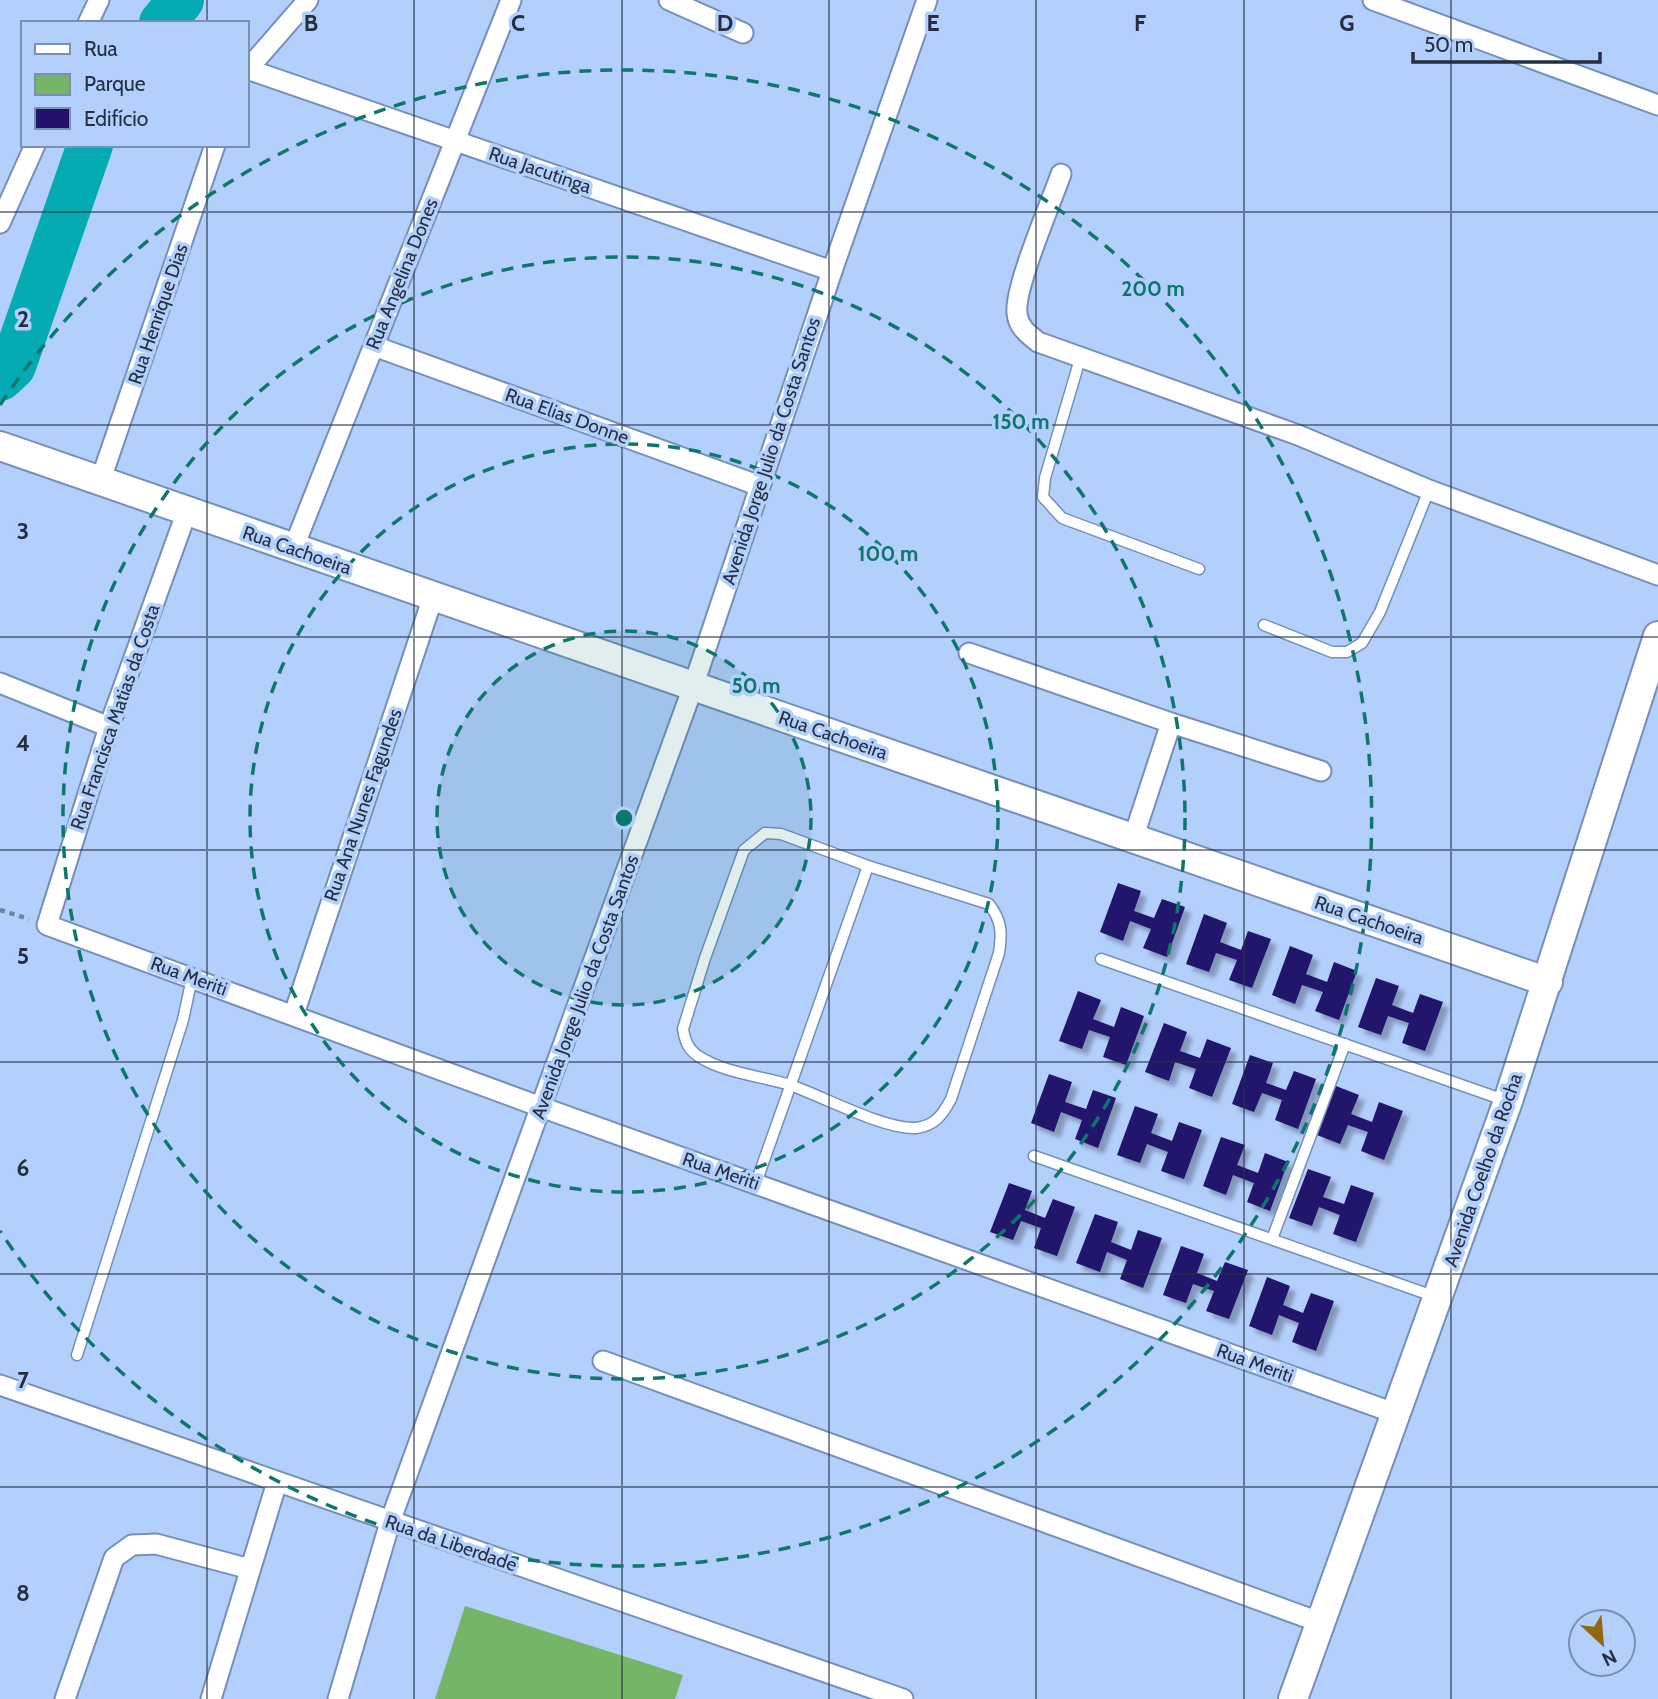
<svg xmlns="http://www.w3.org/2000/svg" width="1658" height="1699" viewBox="0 0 1658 1699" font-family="Cabin,sans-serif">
	<defs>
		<filter id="shadow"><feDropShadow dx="6" dy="6" stdDeviation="2" flood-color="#0004"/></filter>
	</defs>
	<rect width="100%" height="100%" fill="#b3cffc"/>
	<path fill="#74b567" d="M 465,1606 L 683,1675 L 675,1699 L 435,1699 Z"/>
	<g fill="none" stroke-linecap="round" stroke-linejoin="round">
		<g stroke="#05abb2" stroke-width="46">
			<path d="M 162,23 L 181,0"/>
			<path d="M 0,378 L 13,366 L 90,145"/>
		</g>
	</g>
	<g fill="#23126c" filter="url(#shadow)">
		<path d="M 1118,883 L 1141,891 L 1134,911 L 1154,918 L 1162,899 L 1185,907 L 1167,957 L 1143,948 L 1151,929 L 1130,921 L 1123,941 L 1100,932 Z"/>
		<path d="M 1204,914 L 1227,923 L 1220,942 L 1241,950 L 1248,931 L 1271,939 L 1252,988 L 1229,980 L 1237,960 L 1216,953 L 1209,972 L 1186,964 Z"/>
		<path d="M 1290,946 L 1313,955 L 1306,974 L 1327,982 L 1334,962 L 1357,971 L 1339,1020 L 1315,1011 L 1323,992 L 1302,985 L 1295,1004 L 1272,995 Z"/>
		<path d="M 1376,978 L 1399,986 L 1392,1005 L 1413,1013 L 1420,994 L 1443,1002 L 1425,1051 L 1402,1043 L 1409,1023 L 1388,1016 L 1381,1035 L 1358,1027 Z"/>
		<path d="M 1078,991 L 1101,1000 L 1093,1019 L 1114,1027 L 1121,1007 L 1144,1016 L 1126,1065 L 1103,1057 L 1110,1037 L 1089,1030 L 1082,1049 L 1059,1041 Z"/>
		<path d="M 1164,1023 L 1187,1032 L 1180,1051 L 1200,1058 L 1207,1039 L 1231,1048 L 1212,1097 L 1189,1088 L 1196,1069 L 1175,1062 L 1169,1081 L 1145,1072 Z"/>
		<path d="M 1250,1055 L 1273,1063 L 1266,1083 L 1286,1090 L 1294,1071 L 1316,1079 L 1298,1129 L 1275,1120 L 1282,1100 L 1262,1093 L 1254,1112 L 1232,1104 Z"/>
		<path d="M 1049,1074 L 1072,1082 L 1065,1102 L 1086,1109 L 1093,1090 L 1116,1098 L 1098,1148 L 1075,1139 L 1082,1120 L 1061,1112 L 1054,1132 L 1031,1123 Z"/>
		<path d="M 1336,1086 L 1359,1095 L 1351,1114 L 1372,1122 L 1379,1102 L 1403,1111 L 1384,1160 L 1361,1151 L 1368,1132 L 1348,1125 L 1340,1144 L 1317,1135 Z"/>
		<path d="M 1135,1106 L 1158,1114 L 1151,1133 L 1172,1141 L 1179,1122 L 1202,1130 L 1184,1179 L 1161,1171 L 1168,1152 L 1147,1144 L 1140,1163 L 1117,1155 Z"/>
		<path d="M 1221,1137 L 1245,1145 L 1237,1165 L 1258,1173 L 1265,1153 L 1288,1162 L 1270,1211 L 1247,1202 L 1254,1183 L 1233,1175 L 1226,1195 L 1203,1186 Z"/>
		<path d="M 1308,1169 L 1331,1177 L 1323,1197 L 1344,1204 L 1351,1185 L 1374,1193 L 1356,1242 L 1333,1234 L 1340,1215 L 1319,1207 L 1312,1226 L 1289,1218 Z"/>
		<path d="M 1009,1183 L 1032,1191 L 1025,1210 L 1045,1218 L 1053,1199 L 1075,1207 L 1057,1256 L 1034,1248 L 1041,1228 L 1021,1221 L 1013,1240 L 990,1232 Z"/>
		<path d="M 1095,1214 L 1118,1222 L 1111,1242 L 1131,1250 L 1138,1230 L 1162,1238 L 1143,1288 L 1120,1279 L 1127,1260 L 1107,1252 L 1100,1272 L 1076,1263 Z"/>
		<path d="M 1181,1246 L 1204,1254 L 1197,1273 L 1217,1281 L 1225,1262 L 1248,1270 L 1229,1319 L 1206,1311 L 1214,1291 L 1193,1284 L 1186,1303 L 1163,1295 Z"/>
		<path d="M 1267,1277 L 1290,1286 L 1283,1305 L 1303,1313 L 1311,1293 L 1334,1301 L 1316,1351 L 1292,1342 L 1299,1323 L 1279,1315 L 1272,1335 L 1249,1326 Z"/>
	</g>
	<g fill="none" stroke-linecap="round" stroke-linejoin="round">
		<defs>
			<g id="service">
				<path d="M 1080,359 L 1045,478 L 1043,497 L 1062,518 L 1199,569"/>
				<path d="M 1264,625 L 1332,652 L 1347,652 L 1362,643 L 1380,612 L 1429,490"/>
				<path d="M 765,833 L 781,834 L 868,866 L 989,904 C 1002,921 1002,933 999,953 L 951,1099 C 943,1114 935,1126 916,1128 C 885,1130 822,1096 790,1085 C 761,1076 724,1073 698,1056 C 688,1049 685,1041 683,1029 L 705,958 L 744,850 Z"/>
				<path d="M 1101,959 L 1507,1101"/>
				<path d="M 1034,1156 L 1436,1297"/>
				<path d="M 756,1183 L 868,866"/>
				<path d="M 1272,1239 L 1345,1044"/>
				<path d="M 77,1355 L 183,1020 L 192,978"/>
			</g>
			<g id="minor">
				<path d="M 669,0 L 743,33"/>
				<path d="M 1373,0 L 1658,105"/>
				<path d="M 88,23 L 99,0"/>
				<path d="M 247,69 L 832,271"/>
				<path d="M 247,70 L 308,0"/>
				<path d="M 1061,174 C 1051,203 1014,288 1017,313 C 1018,327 1028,334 1038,342 L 1298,435 L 1429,490 L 1658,575"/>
				<path d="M 0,223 L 35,145"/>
				<path d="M 374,346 L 760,486"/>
				<path d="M 100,482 L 215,145"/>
				<path d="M 187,511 L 109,727 L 47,925 L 541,1107 L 1397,1414"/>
				<path d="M 293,549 L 511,0"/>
				<path d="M 969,653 L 1171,723 L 1133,839"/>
				<path d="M 0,683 L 109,727"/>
				<path d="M 1171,723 L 1321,771"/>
				<path d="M 294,1014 L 433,597"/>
				<path d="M 603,1361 L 1319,1622"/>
				<path d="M 0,1385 L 903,1699"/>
				<path d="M 65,1699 L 114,1558 L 132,1545 L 156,1544 L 250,1569"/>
				<path d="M 211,1699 L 277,1482"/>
				<path d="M 338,1699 L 390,1522 L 693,687 L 832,271 L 927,0"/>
			</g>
			<g id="secondary">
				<path d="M 0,446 L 1548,982"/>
				<path d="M 1293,1699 L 1508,1101 L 1658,636"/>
			</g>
		</defs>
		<use href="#service" stroke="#758fba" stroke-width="13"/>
		<use href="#minor" stroke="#758fba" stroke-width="23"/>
		<use href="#secondary" stroke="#758fba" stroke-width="32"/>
		<path stroke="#6d80a0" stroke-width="4.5" stroke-dasharray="5 5" stroke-linecap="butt" d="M 0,910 L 29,919"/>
		<use href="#service" stroke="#fff" stroke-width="10"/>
		<use href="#minor" stroke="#fff" stroke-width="19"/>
		<use href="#secondary" stroke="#fff" stroke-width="28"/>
	</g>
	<path fill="none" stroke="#252f41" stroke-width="2" stroke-opacity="0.55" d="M 207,0 L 207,23M 414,0 L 414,1699M 622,0 L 622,1699M 829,0 L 829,1699M 1036,0 L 1036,1699M 1244,0 L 1244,1699M 1451,0 L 1451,1699M 207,145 L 207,1699M 0,212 L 1658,212M 0,425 L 1658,425M 0,637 L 1658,637M 0,850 L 1658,850M 0,1062 L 1658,1062M 0,1274 L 1658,1274M 0,1487 L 1658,1487"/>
	<circle cx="624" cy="818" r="187" fill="#0f766e" fill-opacity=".12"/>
	<g fill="none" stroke="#0f766e" stroke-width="3.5" stroke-dasharray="12 9">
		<circle cx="624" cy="818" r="187"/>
		<circle cx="624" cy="818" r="374"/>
		<circle cx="624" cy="818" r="561"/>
		<path d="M0 405A748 748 0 1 1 0 1231"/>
	</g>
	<g text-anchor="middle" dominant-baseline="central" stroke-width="7" stroke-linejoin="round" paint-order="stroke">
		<g font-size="19" fill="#252f41" stroke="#b3cffc">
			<text transform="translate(540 170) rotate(19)">Rua Jacutinga</text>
			<text transform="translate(402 274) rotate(-68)">Rua Angelina Dones</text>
			<text transform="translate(158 314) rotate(-71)">Rua Henrique Dias</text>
			<text transform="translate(567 416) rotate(20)">Rua Elias Donne</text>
			<text transform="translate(771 451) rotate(-72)">Avenida Jorge Julio da Costa Santos</text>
			<text transform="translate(297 550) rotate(19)">Rua Cachoeira</text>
			<text transform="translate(115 717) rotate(-71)">Rua Francisca Matias da Costa</text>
			<text transform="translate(833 735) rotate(19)">Rua Cachoeira</text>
			<text transform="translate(363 805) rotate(-71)">Rua Ana Nunes Fagundes</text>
			<text transform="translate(1369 920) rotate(19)">Rua Cachoeira</text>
			<text transform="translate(189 976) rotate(20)">Rua Meriti</text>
			<text transform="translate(585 987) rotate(-70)">Avenida Jorge Julio da Costa Santos</text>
			<text transform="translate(1483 1170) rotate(-71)">Avenida Coelho da Rocha</text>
			<text transform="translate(721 1171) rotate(19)">Rua Meriti</text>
			<text transform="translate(1255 1363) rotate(20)">Rua Meriti</text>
			<text transform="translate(451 1543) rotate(19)">Rua da Liberdade</text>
		</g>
	</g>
	<g font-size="23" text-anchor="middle" font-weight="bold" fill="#252f41" stroke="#b3cffc" stroke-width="7" stroke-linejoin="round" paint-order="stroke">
		<text x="311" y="31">B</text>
		<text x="518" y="31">C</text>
		<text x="725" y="31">D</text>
		<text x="933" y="31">E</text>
		<text x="1140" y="31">F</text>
		<text x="1347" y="31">G</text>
		<text x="23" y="327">2</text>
		<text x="23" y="539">3</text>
		<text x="23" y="751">4</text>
		<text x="23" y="964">5</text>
		<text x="23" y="1176">6</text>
		<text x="23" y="1388">7</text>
		<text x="23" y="1601">8</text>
	</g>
	<circle cx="624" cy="818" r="10" fill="#0f766e" stroke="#b3cffc" stroke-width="3.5"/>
	<g font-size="21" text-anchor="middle" font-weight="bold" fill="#0f766e" stroke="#b3cffc" stroke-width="7" stroke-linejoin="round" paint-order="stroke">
		<text x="1153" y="296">200 m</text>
		<text x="1021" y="429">150 m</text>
		<text x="888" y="561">100 m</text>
		<text x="756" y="693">50 m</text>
	</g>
	<rect x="21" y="21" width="228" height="126" fill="#b3cffc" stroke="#7a8fb1" stroke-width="2"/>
	<rect x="35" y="44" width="35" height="10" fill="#ffffff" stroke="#7a8fb1" stroke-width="2"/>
	<text x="84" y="56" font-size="21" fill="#252f41">Rua</text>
	<rect x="35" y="74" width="35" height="21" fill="#74b567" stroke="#7a8fb1" stroke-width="2"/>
	<text x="84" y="91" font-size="21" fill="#252f41">Parque</text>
	<rect x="35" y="108" width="35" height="21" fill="#23126c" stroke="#7a8fb1" stroke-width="2"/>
	<text x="84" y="126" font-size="21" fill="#252f41">Edifício</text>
	<g transform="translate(1602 1643) rotate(154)"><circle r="33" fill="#b3cffc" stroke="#7a8fb1" stroke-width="2"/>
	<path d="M0-5L12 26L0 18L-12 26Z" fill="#91680f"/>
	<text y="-10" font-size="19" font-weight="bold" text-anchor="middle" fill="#252f41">N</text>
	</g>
	<path d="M1413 52v10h187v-10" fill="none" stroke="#252f41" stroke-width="3.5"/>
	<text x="1424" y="52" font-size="21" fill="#252f41" stroke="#b3cffc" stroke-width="5" paint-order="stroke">50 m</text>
</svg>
